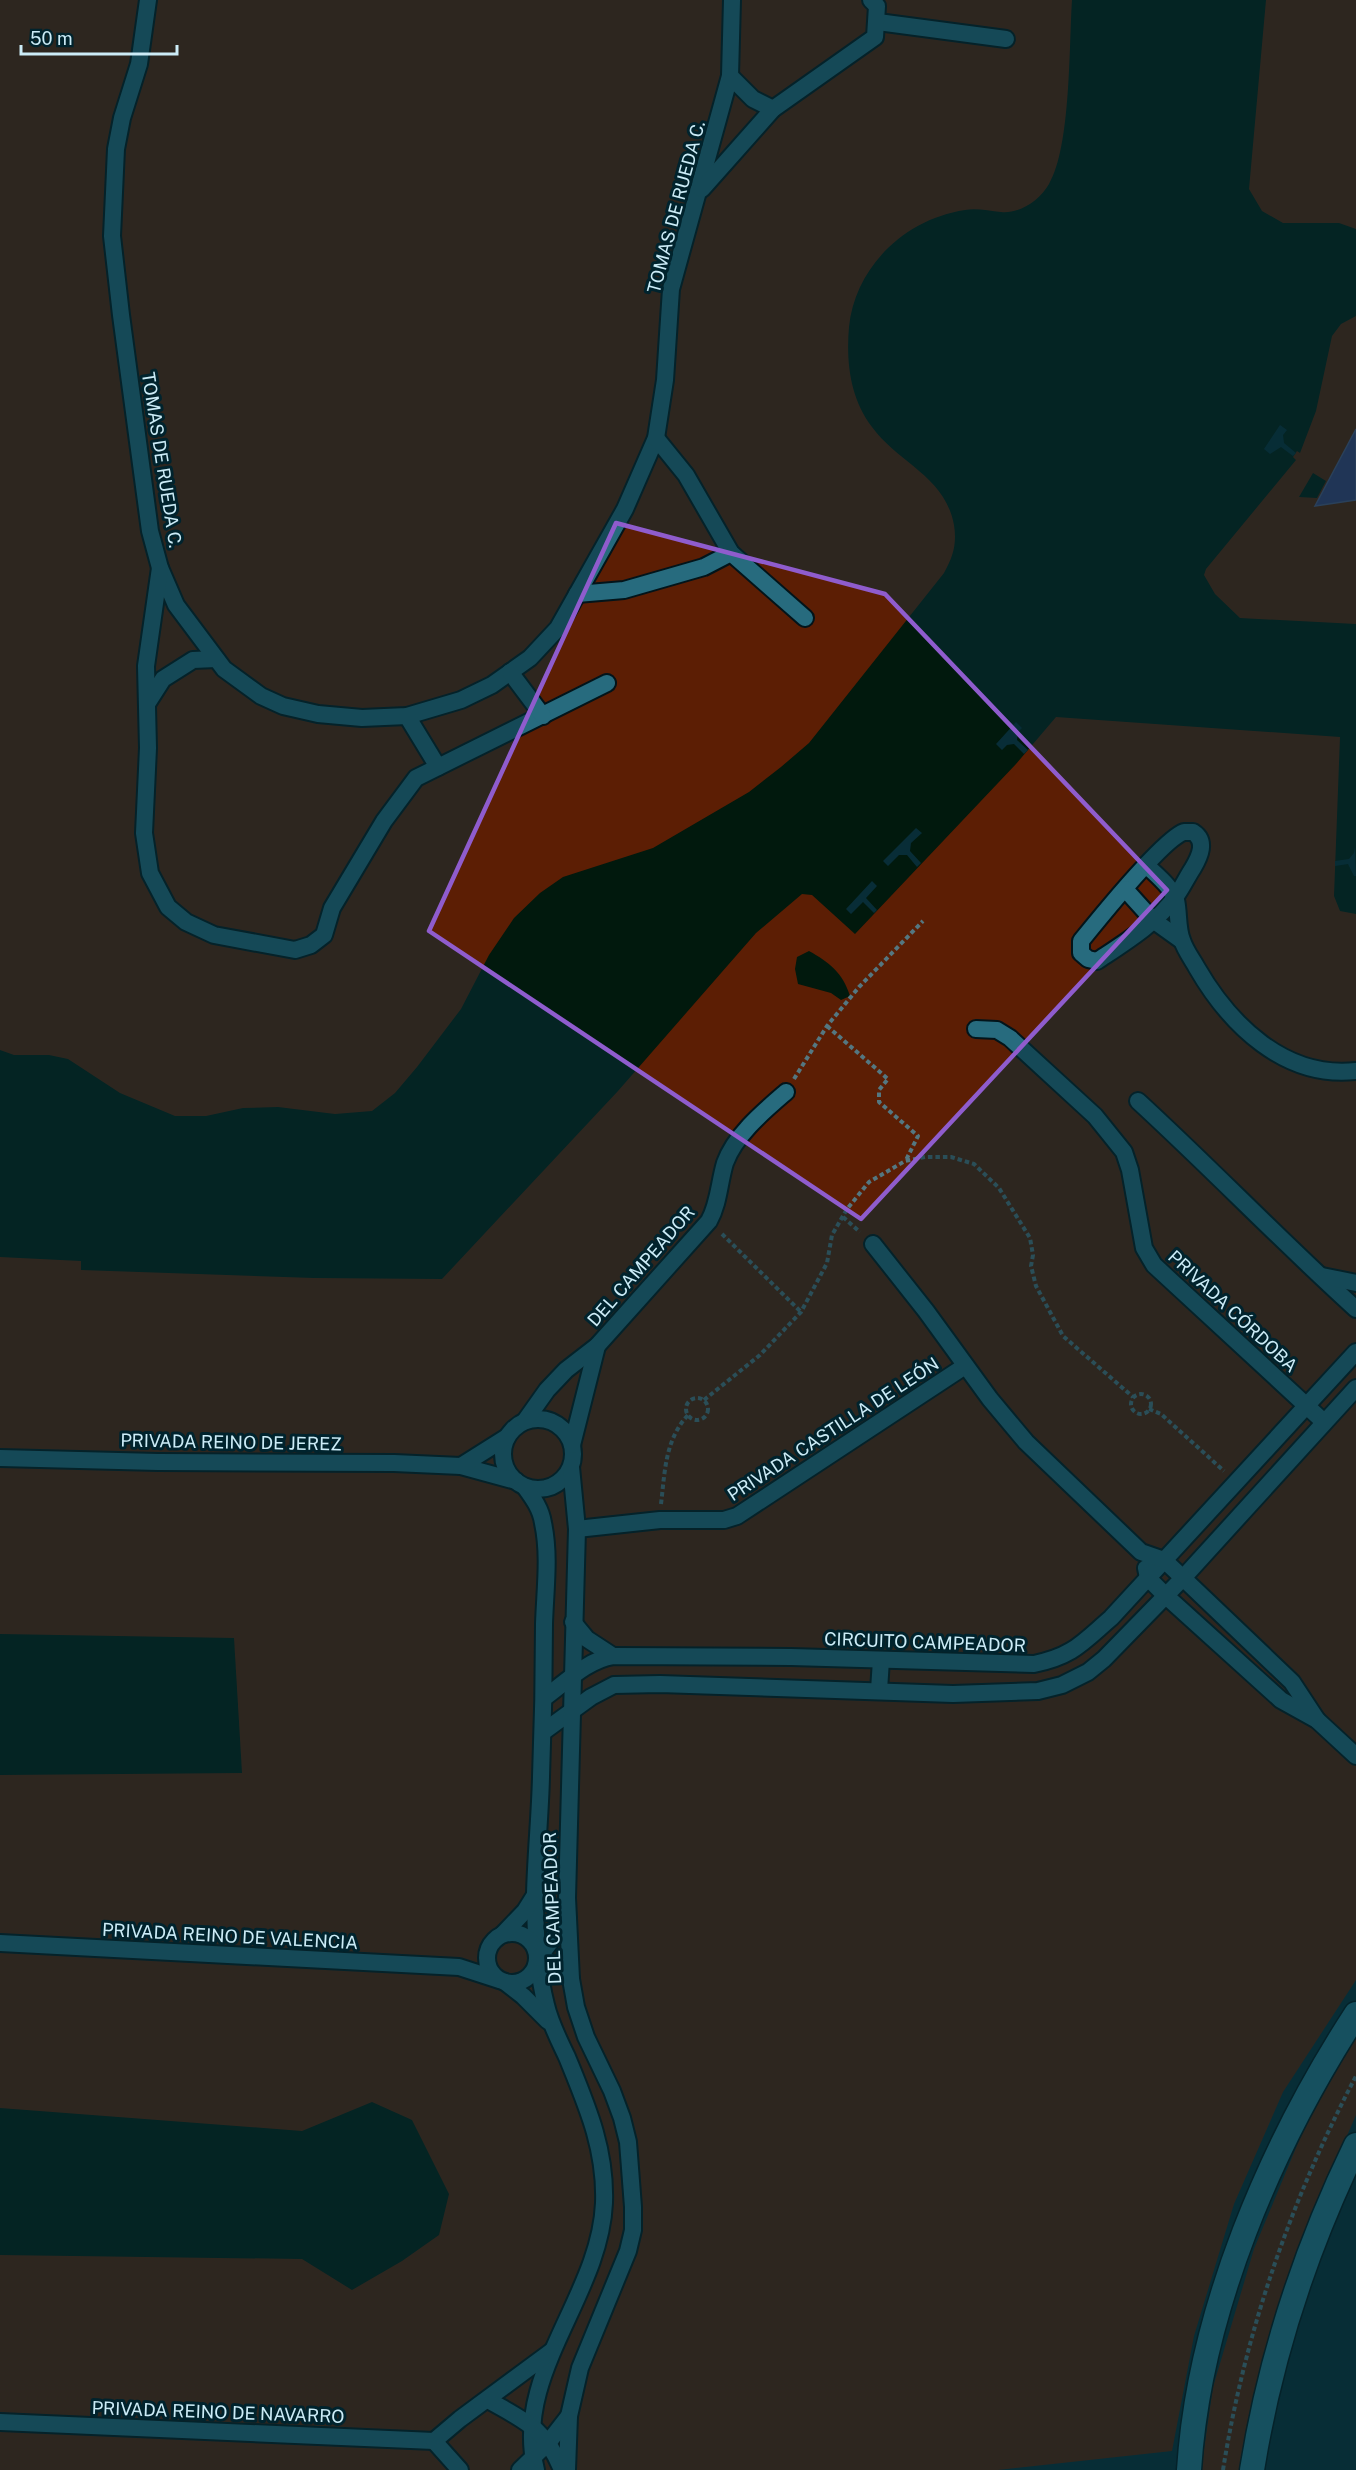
<svg xmlns="http://www.w3.org/2000/svg" width="1356" height="2470" viewBox="0 0 1356 2470" font-family="'Public Sans',sans-serif">
	<rect width="100%" height="100%" fill="#082d37"/>
	<g fill="#5c1e04">
		<path d="M 0,0 L 1356,0 L 1356,1980 L 1283,2092 L 1234,2204 L 1194,2336 L 1172,2451 L 998,2470 L 0,2470 Z"/>
		<path d="M 1356,2034 L 1356,2115 L 1307,2228 L 1241,2470 L 1201,2470 L 1213,2387 L 1254,2249 L 1305,2126 Z"/>
	</g>
	<g fill="#01190d">
		<path d="M 1072,0 L 1266,0 L 1249,189 L 1262,211 L 1283,223 L 1339,223 L 1356,229 L 1356,316 L 1341,324 L 1332,336 L 1316,411 L 1300,453 L 1297,451 L 1293,457 L 1296,460 L 1206,569 L 1204,575 L 1215,594 L 1240,618 L 1356,624 L 1356,914 L 1340,911 L 1334,896 L 1340,737 L 1056,717 L 1016,764 L 855,934 L 812,895 L 802,894 L 756,933 L 618,1091 L 442,1279 L 314,1278 L 81,1270 L 81,1261 L 0,1257 L 0,1050 L 14,1055 L 49,1055 L 68,1059 L 120,1093 L 175,1116 L 206,1116 L 243,1108 L 278,1107 L 335,1114 L 372,1111 L 395,1093 L 417,1067 L 461,1009 L 489,955 L 514,918 L 540,893 L 563,877 L 653,848 L 749,792 L 781,767 L 809,743 L 944,573 C 953,557 957,544 954,525 C 945,476 898,463 872,427 C 850,398 846,362 849,327 C 855,267 905,219 965,210 C 977,208 989,211 1001,212 C 1020,214 1040,200 1049,184 C 1071,147 1069,46 1072,0 Z"/>
		<path d="M 1313,473 L 1326,481 L 1317,498 L 1299,497 Z"/>
		<path d="M 809,951 C 829,962 843,973 850,996 L 841,1000 L 831,993 L 798,984 L 795,969 L 797,957 Z"/>
		<path d="M 0,1634 L 234,1638 L 242,1773 L 0,1775 Z"/>
		<path d="M 372,2102 L 412,2120 L 449,2194 L 439,2235 L 402,2261 L 352,2290 L 302,2259 L 0,2255 L 0,2108 L 302,2131 Z"/>
	</g>
	<g fill="#082d37">
		<path d="M 1280,425 L 1287,430 L 1283,435 L 1284,443 L 1296,453 L 1293,456 L 1281,447 L 1270,454 L 1264,449 Z"/>
		<path d="M 1016,722 L 1022,728 L 1018,732 L 1017,740 L 1028,750 L 1024,754 L 1014,744 L 1007,745 L 1002,750 L 996,744 Z"/>
		<path d="M 916,828 L 922,833 L 911,843 L 910,851 L 921,863 L 917,867 L 907,855 L 899,855 L 888,866 L 883,861 Z"/>
		<path d="M 1355,847 L 1356,876 L 1354,876 L 1348,864 L 1335,866 L 1335,861 L 1349,859 L 1354,853 Z"/>
		<path d="M 872,881 L 877,886 L 866,898 L 877,910 L 874,913 L 863,902 L 851,914 L 846,909 Z"/>
	</g>
	<path fill="#3e3f7c" stroke="#545885" stroke-width="1.5" d="M 1356,429 L 1356,500 L 1315,506 Z"/>
	<g fill="none" stroke-linecap="round" stroke-linejoin="round">
		<defs>
			<g id="street">
				<path d="M 148,0 L 139,64 L 122,118 L 116,149 L 112,236 L 121,315 L 150,531 L 160,568 L 176,605 L 224,669 L 261,696 L 283,706 L 318,714 L 362,718 L 407,716 L 461,700 L 492,685 L 530,658 L 558,628 L 625,509 L 656,438 L 665,380 L 671,289 L 730,76 L 732,0"/>
				<path d="M 878,22 L 1006,39"/>
				<path d="M 730,76 L 753,99 L 773,109"/>
				<path d="M 702,189 L 773,109 L 875,37 L 877,6 L 871,0"/>
				<path d="M 656,438 L 686,475 L 731,553 L 805,618"/>
				<path d="M 160,568 L 146,666 L 148,748 L 144,833 L 150,873 L 168,907 L 186,922 L 214,935 L 295,950 L 311,945 L 324,935 L 332,908 L 384,821 L 416,778 L 607,683"/>
				<path d="M 577,594 L 624,590 L 704,567 L 731,553"/>
				<path d="M 510,672 L 543,716"/>
				<path d="M 147,704 L 163,679 L 193,660 L 216,659"/>
				<path d="M 407,716 L 438,767"/>
				<path d="M 1193,832 C 1207,841 1200,856 1193,868 C 1187,877 1182,888 1176,896 C 1157,923 1124,943 1097,961 L 1088,959 L 1081,953 L 1081,941 C 1098,920 1163,839 1184,832 C 1187,832 1190,832 1193,832 Z"/>
				<path d="M 1146,865 C 1155,874 1172,887 1176,900 C 1179,913 1177,928 1182,940 C 1185,950 1192,959 1197,968 C 1230,1025 1285,1079 1356,1071"/>
				<path d="M 1125,889 L 1153,920 L 1181,940"/>
				<path d="M 976,1029 L 997,1030 L 1010,1038 L 1095,1116 L 1124,1152 L 1130,1170 L 1144,1248 L 1154,1265 L 1324,1422"/>
				<path d="M 1138,1101 C 1212,1169 1282,1242 1356,1309"/>
				<path d="M 1322,1276 L 1356,1283"/>
				<circle cx="538" cy="1454" r="35"/>
				<path d="M 525,1421 L 547,1390 L 566,1370 L 597,1346 L 709,1221 C 719,1203 719,1183 725,1163 C 735,1135 764,1111 786,1092"/>
				<path d="M 572,1445 L 597,1346"/>
				<path d="M 0,1458 L 158,1462 L 394,1463 L 461,1466 L 516,1481"/>
				<path d="M 461,1466 L 507,1437"/>
				<path d="M 525,1487 C 533,1498 541,1509 543,1523 C 550,1555 545,1591 544,1624 C 544,1675 543,1726 541,1777 C 540,1816 536,1855 535,1894 C 535,1930 537,1971 546,2005 C 550,2023 559,2040 567,2057 C 587,2106 606,2149 604,2203 C 600,2297 512,2374 536,2470"/>
				<path d="M 577,1529 L 660,1520 L 724,1520 L 737,1516 L 965,1366"/>
				<path d="M 1146,1568 L 1148,1578 L 1166,1596 L 1281,1700 L 1317,1720 L 1356,1756"/>
				<path d="M 573,1622 L 587,1639 L 613,1656"/>
				<path d="M 879,1690 L 881,1660"/>
				<path d="M 544,1698 C 565,1683 587,1660 613,1656 L 791,1657 L 1034,1664 C 1073,1656 1082,1643 1111,1618 L 1356,1352"/>
				<path d="M 1317,1720 L 1292,1682 L 1183,1578 L 1356,1388"/>
				<path d="M 543,1732 L 591,1697 L 614,1685 L 660,1684 L 953,1694 L 1038,1691 L 1062,1685 L 1088,1672 L 1104,1659 L 1183,1578 L 1164,1560 L 1141,1552 L 1026,1442 L 990,1399 L 926,1311 L 873,1244"/>
				<circle cx="512" cy="1958" r="25"/>
				<path d="M 503,1934 L 525,1911 L 535,1895"/>
				<path d="M 0,1943 L 459,1967 L 499,1980"/>
				<path d="M 536,1949 L 539,1954 L 571,1979"/>
				<path d="M 538,1958 L 568,1919"/>
				<path d="M 505,1982 L 523,1996 L 548,2021"/>
				<path d="M 488,2400 C 525,2421 545,2428 562,2470"/>
				<path d="M 0,2422 L 434,2441"/>
				<path d="M 434,2441 L 460,2419 L 552,2351"/>
				<path d="M 434,2441 L 460,2470"/>
				<path d="M 520,2470 L 548,2443 L 569,2416"/>
				<path d="M 567,2470 L 569,2416 L 580,2368 L 628,2251 L 633,2230 L 633,2207 L 628,2142 L 622,2118 L 612,2091 L 586,2037 L 576,2007 L 571,1979 L 567,1898 L 577,1529 L 571,1467"/>
			</g>
			<g id="secondary">
				<path d="M 1189,2470 C 1199,2312 1271,2145 1356,2014"/>
				<path d="M 1252,2470 C 1270,2357 1306,2248 1356,2145"/>
			</g>
		</defs>
		<use href="#street" stroke="#02141a" stroke-width="20"/>
		<use href="#secondary" stroke="#02141a" stroke-width="27"/>
		<g stroke="#547781" stroke-width="4" stroke-dasharray="4.5 3" stroke-linecap="butt">
			<path d="M 827,1026 L 888,1079 L 879,1090 L 879,1102 L 918,1136 L 906,1160"/>
			<path d="M 794,1079 L 827,1026 L 859,987 L 923,921"/>
			<path d="M 843,1217 L 860,1232"/>
			<path d="M 722,1234 L 801,1312"/>
			<circle cx="1141" cy="1404" r="10"/>
			<circle cx="697" cy="1409" r="11"/>
			<path d="M 704,1400 L 760,1355 L 801,1312 L 827,1263 L 832,1235 L 847,1209 L 869,1182 L 905,1161 L 925,1157 L 951,1157 L 974,1164 L 999,1188 L 1030,1238 L 1033,1255 L 1031,1266 L 1036,1286 L 1063,1336 L 1133,1397"/>
			<path d="M 1149,1409 L 1161,1414 L 1224,1471"/>
			<path d="M 661,1504 C 665,1471 665,1440 688,1415"/>
			<path d="M 1223,2470 C 1245,2332 1291,2200 1356,2076"/>
		</g>
		<use href="#street" stroke="#276b7e" stroke-width="16"/>
		<use href="#secondary" stroke="#287a90" stroke-width="24"/>
	</g>
	<path d="M0 0H1356V2470H0ZM 616,523 L 885,594 L 1167,890 L 861,1219 L 429,931 Z" fill="#082d37" fill-opacity=".55" fill-rule="evenodd"/>
	<path fill="none" stroke="#8f5ccd" stroke-width="4.5" stroke-linejoin="round" d="M 616,523 L 885,594 L 1167,890 L 861,1219 L 429,931 Z"/>
	<g text-anchor="middle" dominant-baseline="central" stroke-width="6" stroke-linejoin="round" paint-order="stroke">
		<g font-size="18" fill="#ccecf7" stroke="#00232d">
			<text transform="translate(676 207) rotate(-75)">TOMAS DE RUEDA C.</text>
			<text transform="translate(162 460) rotate(81)">TOMAS DE RUEDA C.</text>
			<text transform="translate(641 1266) rotate(-49)">DEL CAMPEADOR</text>
			<text transform="translate(1233 1311) rotate(43)">PRIVADA CÓRDOBA</text>
			<text transform="translate(833 1429) rotate(-33)">PRIVADA CASTILLA DE LEÓN</text>
			<text transform="translate(231 1442) rotate(1)">PRIVADA REINO DE JEREZ</text>
			<text transform="translate(925 1642) rotate(2)">CIRCUITO CAMPEADOR</text>
			<text transform="translate(552 1908) rotate(-92)">DEL CAMPEADOR</text>
			<text transform="translate(230 1936) rotate(3)">PRIVADA REINO DE VALENCIA</text>
			<text transform="translate(218 2412) rotate(2)">PRIVADA REINO DE NAVARRO</text>
		</g>
	</g>
	<path d="M21 45v9h156v-9" fill="none" stroke="#ccecf7" stroke-width="3"/>
	<text x="30" y="45" font-size="18" fill="#ccecf7" stroke="#00232d" stroke-width="4.5" paint-order="stroke">50 m</text>
</svg>
